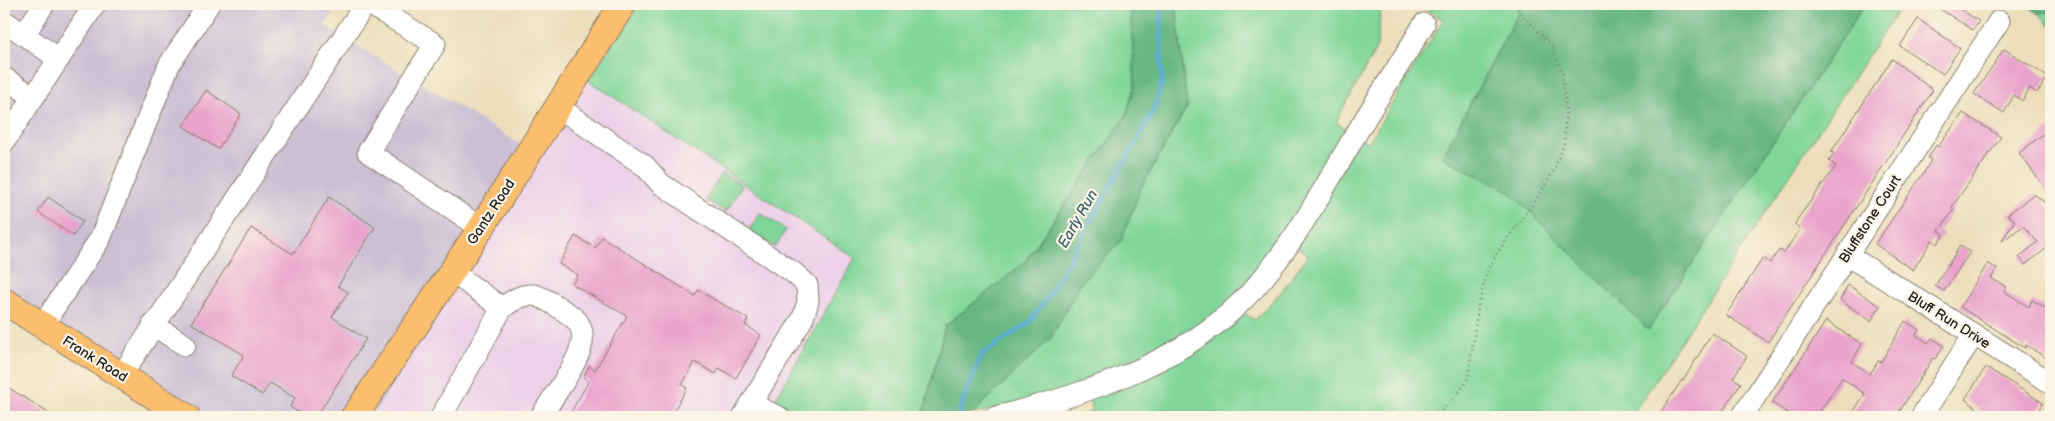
<svg xmlns="http://www.w3.org/2000/svg" width="2055" height="421" viewBox="0 0 2055 421" font-family="'Balsamiq Sans',sans-serif">
	<rect width="100%" height="100%" fill="#fcf5e5"/>
	<filter id="ink" filterUnits="userSpaceOnUse"><feTurbulence type="fractalNoise" baseFrequency=".02" numOctaves="2"/><feDisplacementMap in="SourceGraphic" scale="10" xChannelSelector="R" yChannelSelector="G"/><feConvolveMatrix kernelMatrix="1 2 1 2 8 2 1 2 1" color-interpolation-filters="sRGB"/></filter>
	<filter id="wash" filterUnits="userSpaceOnUse"><feTurbulence type="fractalNoise" baseFrequency=".0096" numOctaves="4" result="noise"/><feDisplacementMap in="SourceGraphic" scale="20" xChannelSelector="R" yChannelSelector="G"/><feGaussianBlur stdDeviation="1.12" result="paint"/><feColorMatrix in="noise" values="0 0 0 0 0 0 0 0 0 0 0 0 0 0 0 0 0 1.4 0 .05"/><feComposite in="paint" operator="in"/></filter>
	<g filter="url(#wash)">
		<rect width="100%" height="100%" fill="#ecdeba"/>
		<path fill="#ecd1e9" d="M 588,80 L 855,258 L 765,417 L 372,417 Z"/>
		<path fill="#cbbfd4" d="M 4,4 L 340,4 L 325,26 L 540,156 L 372,417 L 200,417 L 134,385 L 4,299 Z"/>
		<g fill="#80d69a" stroke="#4e795b">
			<path d="M 639,4 L 1130,4 L 1135,84 L 1126,116 L 1024,263 L 945,326 L 923,416 L 800,417 L 774,402 L 855,258 L 588,80 Z"/>
			<path d="M 1176,4 L 1381,4 L 1377,47 L 1336,122 L 1350,131 L 1284,240 L 1226,307 L 1136,365 L 1043,400 L 972,414 L 1051,338 L 1081,282 L 1121,241 L 1140,190 L 1187,107 Z"/>
			<path d="M 1419,4 L 1523,4 L 1442,157 L 1509,191 L 1648,330 L 1865,4 L 1902,4 L 1631,417 L 1076,417 L 1092,412 L 1089,398 L 1241,311 L 1255,320 L 1281,292 L 1308,255 L 1296,246 L 1360,138 L 1368,143 L 1443,20 Z"/>
			<path d="M 2051,12 L 2051,26 L 2038,13 Z"/>
			<path d="M 721,173 L 742,185 L 726,212 L 706,200 Z"/>
			<path d="M 760,213 L 786,230 L 775,247 L 749,230 Z"/>
		</g>
		<g fill="#68b782" stroke="#426a4f">
			<path d="M 1130,4 L 1176,4 L 1187,107 L 1140,190 L 1121,241 L 1081,282 L 1051,338 L 972,414 L 923,416 L 945,326 L 1024,263 L 1126,116 L 1135,84 Z"/>
			<path d="M 1523,4 L 1865,4 L 1648,330 L 1509,191 L 1442,157 Z"/>
			<path d="M 2024,4 L 2051,4 L 2051,12 L 2038,13 Z"/>
		</g>
		<g fill="none" stroke-linecap="round" stroke-linejoin="round">
			<path stroke="#57acd4" stroke-width="4.5" d="M 957,417 L 981,355 L 1029,323 L 1049,295 L 1154,110 L 1162,83 L 1161,4"/>
		</g>
		<g id="blocks">
			<g fill="#e9a3cc">
				<path d="M 1932,4 L 1952,4 L 1979,21 L 1973,30 Z"/>
				<path d="M 1918,19 L 1960,48 L 1943,74 L 1900,46 Z"/>
				<path d="M 2004,49 L 2048,77 L 2037,93 L 2030,88 L 2022,101 L 2014,95 L 2004,113 L 1974,94 Z"/>
				<path d="M 1892,59 L 1933,90 L 1768,342 L 1726,315 L 1763,258 L 1770,263 L 1779,250 L 1784,253 L 1800,229 L 1795,224 L 1799,217 L 1836,166 L 1829,161 L 1834,153 L 1831,152 Z"/>
				<path d="M 206,90 L 241,114 L 218,149 L 183,126 Z"/>
				<path d="M 1963,113 L 2001,137 L 1952,207 L 1954,209 L 1939,231 L 1944,234 L 1937,244 L 1932,240 L 1913,270 L 1875,244 L 1925,171 L 1931,160 L 1928,158 L 1936,145 L 1938,147 Z"/>
				<path d="M 2051,128 L 2051,196 L 2019,153 Z"/>
				<path d="M 2034,194 L 2043,201 L 2051,211 L 2051,245 L 2025,265 L 2019,257 L 2038,242 L 2023,226 L 2002,241 L 2015,220 L 2007,215 Z"/>
				<path d="M 48,197 L 83,221 L 73,236 L 38,212 Z"/>
				<path d="M 329,197 L 375,227 L 338,286 L 348,292 L 332,317 L 366,339 L 316,417 L 306,417 L 290,407 L 295,398 L 270,383 L 262,395 L 231,376 L 244,355 L 191,323 L 251,228 L 293,254 Z"/>
				<path d="M 575,236 L 595,248 L 602,237 L 695,296 L 698,290 L 748,319 L 745,325 L 761,335 L 736,378 L 719,368 L 716,374 L 695,362 L 682,385 L 687,388 L 670,417 L 568,417 L 589,381 L 583,377 L 589,366 L 595,370 L 627,316 L 572,284 L 578,275 L 559,264 Z"/>
				<path d="M 1960,246 L 1970,252 L 1944,291 L 1935,286 Z"/>
				<path d="M 1988,263 L 1997,269 L 1991,278 L 2006,287 L 2004,291 L 2029,307 L 2032,300 L 2051,311 L 2051,361 L 2026,345 L 2025,348 L 1960,307 Z"/>
				<path d="M 1848,285 L 1880,306 L 1871,321 L 1840,300 Z"/>
				<path d="M 1826,321 L 1862,344 L 1852,362 L 1870,374 L 1879,360 L 1881,362 L 1905,321 L 1919,330 L 1916,335 L 1928,343 L 1932,338 L 1944,346 L 1935,359 L 1933,358 L 1896,417 L 1850,417 L 1865,394 L 1842,378 L 1816,417 L 1794,417 L 1772,403 Z"/>
				<path d="M 1712,333 L 1747,356 L 1733,378 L 1741,383 L 1719,417 L 1666,417 L 1660,413 L 1682,380 L 1683,381 Z"/>
				<path d="M 1986,367 L 2043,403 L 2034,417 L 1988,417 L 1965,399 Z"/>
				<path d="M 4,385 L 30,401 L 54,417 L 12,417 L 4,412 Z"/>
			</g>
		</g>
	</g>
	<g filter="url(#ink)">
		<use href="#blocks" fill-opacity="0" stroke="#847d6b" stroke-width="1"/>
		<g fill="none" stroke-linecap="round" stroke-linejoin="round">
			<defs>
				<g id="minor">
					<path d="M 369,4 L 435,44 L 368,152 L 481,228"/>
					<path d="M 4,21 L 59,59"/>
					<path d="M 24,35 L 44,4"/>
					<path d="M 4,78 L 34,97"/>
					<path d="M 558,107 L 645,166 L 661,184 L 794,273 L 807,285 L 808,301 L 803,318 L 743,417"/>
					<path d="M 4,142 L 95,4"/>
					<path d="M 1847,255 L 2051,383"/>
					<path d="M 502,308 C 512,301 521,294 533,295 C 543,296 570,314 577,321 C 582,327 583,335 582,343 C 577,366 553,396 541,417"/>
					<path d="M 153,325 L 185,345"/>
					<path d="M 42,326 L 100,239 L 169,65 L 209,4"/>
					<path d="M 121,376 L 365,4"/>
					<path d="M 751,404 L 779,417"/>
					<path d="M 441,417 L 502,308 L 451,271"/>
					<path d="M 996,417 C 1079,396 1175,366 1238,305 C 1289,256 1320,194 1356,134 C 1378,97 1402,61 1424,24"/>
					<path d="M 1742,417 L 1999,21"/>
					<path d="M 1921,417 L 1973,336"/>
				</g>
				<g id="major">
					<path d="M 4,301 L 187,417"/>
					<path d="M 354,417 L 481,228 L 623,4"/>
				</g>
			</defs>
			<use href="#minor" stroke="#847d6b" stroke-width="23"/>
			<use href="#major" stroke="#847d6b" stroke-width="28"/>
			<g stroke="#847d6b" stroke-width="2.5" stroke-dasharray="1 4" stroke-linecap="butt">
				<path d="M 1412,4 L 1413,11"/>
				<path d="M 1434,417 L 1458,394 L 1468,378 L 1478,307 L 1487,272 L 1498,251 L 1533,204 L 1553,172 L 1564,144 L 1566,109 L 1562,74 L 1552,46 L 1512,4"/>
			</g>
			<use href="#minor" stroke="#fff" stroke-width="21"/>
			<use href="#major" stroke="#fbbd6e" stroke-width="26"/>
		</g>
	</g>
	<g text-anchor="middle" dominant-baseline="central" stroke-width="4.5" stroke-linejoin="round" paint-order="stroke">
		<g font-size="14" fill="#1c1c1c" stroke="#fcf5e5">
			<text transform="translate(491 212) rotate(-57)">Gantz Road</text>
			<text transform="translate(1870 219) rotate(-57)">Bluffstone Court</text>
			<text transform="translate(1949 320) rotate(32)">Bluff Run Drive</text>
			<text transform="translate(95 359) rotate(32)">Frank Road</text>
		</g>
		<g font-size="15" font-style="italic" fill="#375d6f" stroke="#fcf5e5">
			<text transform="translate(1078 219) rotate(-60)">Early Run</text>
		</g>
	</g>
	<rect width="2055" height="421" fill="none" stroke="#fcf5e5" stroke-width="20"/>
</svg>
